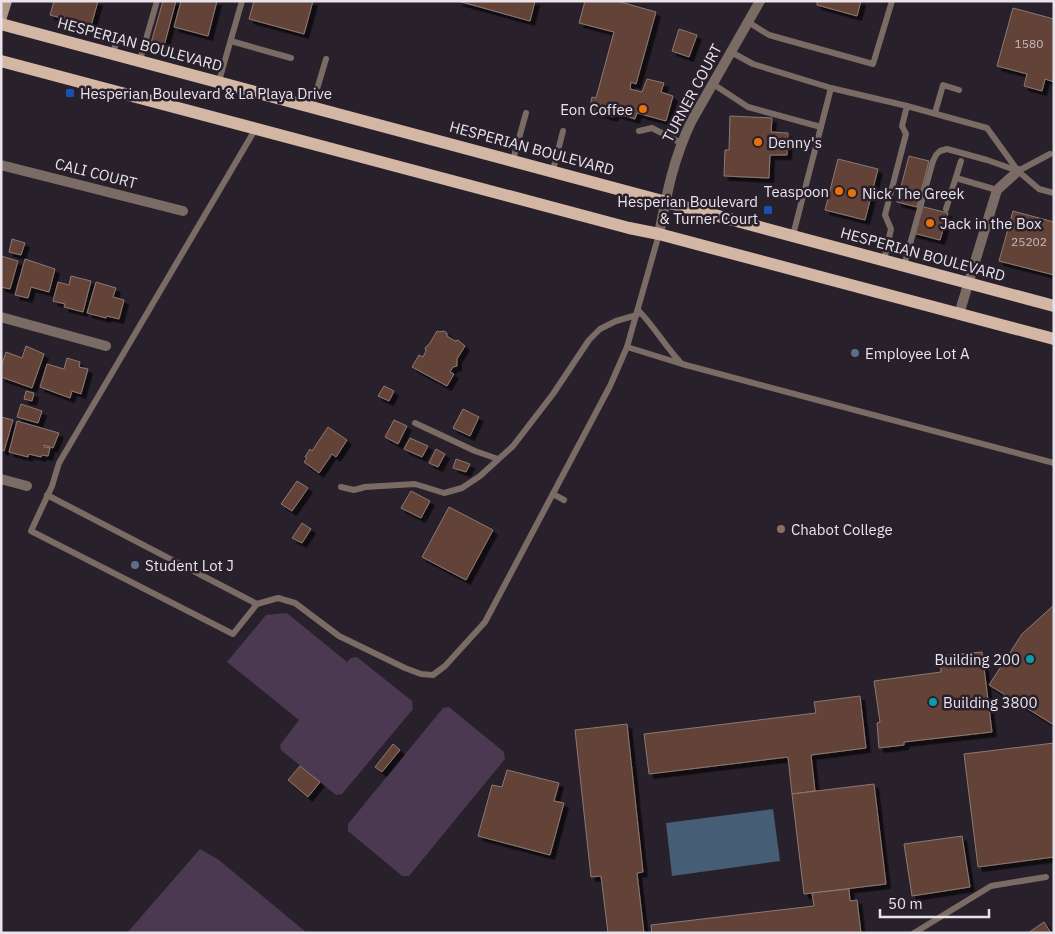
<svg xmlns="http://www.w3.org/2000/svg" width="1055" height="934" viewBox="0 0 1055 934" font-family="'IBM Plex Sans',sans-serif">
	<defs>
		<filter id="shadow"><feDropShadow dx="4.5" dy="4.5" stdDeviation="0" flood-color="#0009"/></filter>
	</defs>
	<rect width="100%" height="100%" fill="#28202b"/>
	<g fill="#4b3851">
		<path d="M 287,613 L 347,662 L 351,658 L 357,657 L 412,701 L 413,709 L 342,794 L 336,795 L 281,750 L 280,745 L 299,720 L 227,662 L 266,615 Z"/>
		<path d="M 449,707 L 504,752 L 505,759 L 409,876 L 402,876 L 348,831 L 348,824 L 443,708 Z"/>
		<path d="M 200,849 L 219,860 L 307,933 L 127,933 Z"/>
	</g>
	<path fill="#455d75" d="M 773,809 L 780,861 L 672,876 L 666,823 Z"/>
	<g fill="#634239" stroke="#8c7973" filter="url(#shadow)">
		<path d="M 54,1 L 98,1 L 91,26 L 50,15 Z"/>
		<path d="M 163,1 L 176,1 L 164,46 L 151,43 Z"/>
		<path d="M 181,1 L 217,1 L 208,36 L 174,27 Z"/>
		<path d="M 254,1 L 313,1 L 304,34 L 249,19 Z"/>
		<path d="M 458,1 L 535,1 L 530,21 Z"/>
		<path d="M 585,1 L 617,1 L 656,12 L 636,84 L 631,82 L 630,89 L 642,92 L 647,79 L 664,83 L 661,92 L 673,96 L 666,121 L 637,113 L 635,119 L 615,113 L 613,117 L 589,110 L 592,97 L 596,98 L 614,32 L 579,23 Z"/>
		<path d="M 817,1 L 861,1 L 857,16 L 817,5 Z"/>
		<path d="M 1013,8 L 1054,19 L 1054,82 L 1045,79 L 1042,91 L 1024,86 L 1027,74 L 997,66 Z"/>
		<path d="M 679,29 L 697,35 L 689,57 L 672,51 Z"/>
		<path d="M 730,116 L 772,118 L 771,132 L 788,133 L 787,155 L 770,155 L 769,178 L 724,176 L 725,150 L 729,150 Z"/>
		<path d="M 909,156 L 929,161 L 917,207 L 897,202 Z"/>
		<path d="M 838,159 L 878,169 L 865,220 L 825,210 Z"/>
		<path d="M 920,206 L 948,213 L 940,240 L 913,233 Z"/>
		<path d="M 1013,211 L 1054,222 L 1054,275 L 999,261 Z"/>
		<path d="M 12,239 L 25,243 L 21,255 L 9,252 Z"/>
		<path d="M 1,256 L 18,261 L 10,289 L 1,287 Z"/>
		<path d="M 25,259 L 55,269 L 49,292 L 31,287 L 28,298 L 15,295 Z"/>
		<path d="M 71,276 L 91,281 L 83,312 L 64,307 L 65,304 L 53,301 L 58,282 L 69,285 Z"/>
		<path d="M 96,282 L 116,288 L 113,297 L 124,300 L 119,319 L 107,316 L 106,318 L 87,313 Z"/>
		<path d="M 437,331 L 439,332 L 444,331 L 447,333 L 447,336 L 455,341 L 458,340 L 465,346 L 457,359 L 457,366 L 453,367 L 450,372 L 454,374 L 447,386 L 412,367 L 419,355 L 423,357 L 426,351 L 425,348 L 430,343 Z"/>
		<path d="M 26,346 L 44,354 L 32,388 L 1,377 L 1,367 L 6,352 L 22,358 Z"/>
		<path d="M 67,358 L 80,362 L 79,367 L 88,369 L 81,394 L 72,391 L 70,398 L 40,387 L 47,364 L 64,369 Z"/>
		<path d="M 384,386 L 394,391 L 389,401 L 378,396 Z"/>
		<path d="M 26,391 L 34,393 L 32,401 L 24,399 Z"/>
		<path d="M 21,404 L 42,411 L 38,423 L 17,417 Z"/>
		<path d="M 463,409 L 479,417 L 470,436 L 453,428 Z"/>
		<path d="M 1,417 L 13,420 L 4,451 L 1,450 Z"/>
		<path d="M 394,420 L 407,426 L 398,444 L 385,437 Z"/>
		<path d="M 17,421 L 59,433 L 53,448 L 44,445 L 44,447 L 50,448 L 48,456 L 42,455 L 41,457 L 29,454 L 28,457 L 9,452 Z"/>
		<path d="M 328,427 L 347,440 L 336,457 L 332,454 L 319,473 L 304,462 L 307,458 L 305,457 L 310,449 L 312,451 Z"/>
		<path d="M 410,438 L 428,446 L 422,457 L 404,449 Z"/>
		<path d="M 436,449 L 445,454 L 438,467 L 429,463 Z"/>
		<path d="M 456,459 L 470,464 L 466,472 L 453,468 Z"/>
		<path d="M 297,481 L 308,488 L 292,511 L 281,504 Z"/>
		<path d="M 411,491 L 430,501 L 421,518 L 401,508 Z"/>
		<path d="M 449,507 L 493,530 L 466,580 L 422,557 Z"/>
		<path d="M 302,523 L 311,529 L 302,543 L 292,538 Z"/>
		<path d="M 1054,605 L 1054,725 L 989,685 L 1022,634 Z"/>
		<path d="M 982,652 L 992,732 L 904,742 L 904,745 L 879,748 L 877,723 L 880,722 L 874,681 L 941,672 L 940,656 Z"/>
		<path d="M 860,696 L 866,748 L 811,755 L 815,791 L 792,794 L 788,757 L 649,774 L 644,734 L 816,713 L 814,702 Z"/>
		<path d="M 627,724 L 643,872 L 637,873 L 644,933 L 608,933 L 601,876 L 591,877 L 575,730 Z"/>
		<path d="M 1054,743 L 1054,857 L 978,867 L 964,754 Z"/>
		<path d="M 393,744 L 400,750 L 382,772 L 375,767 Z"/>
		<path d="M 300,766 L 320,782 L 308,797 L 288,780 Z"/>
		<path d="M 507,770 L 559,783 L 554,801 L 564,803 L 550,855 L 478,836 L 492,785 L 502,787 Z"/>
		<path d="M 874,784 L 886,884 L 804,894 L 792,794 Z"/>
		<path d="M 962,836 L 970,887 L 912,896 L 904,844 Z"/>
		<path d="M 849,889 L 850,901 L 857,900 L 861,933 L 652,933 L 651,925 L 814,906 L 812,893 Z"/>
		<path d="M 1044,922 L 1051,933 L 1028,933 Z"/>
	</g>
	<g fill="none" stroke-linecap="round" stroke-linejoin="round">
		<g stroke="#7a6c64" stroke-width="6">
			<path d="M 748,22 L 769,35 L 873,64 L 892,1"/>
			<path d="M 231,41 L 291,58"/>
			<path d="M 731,52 L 753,64 L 831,88"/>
			<path d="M 113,53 L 117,40"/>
			<path d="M 140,60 L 157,1"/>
			<path d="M 219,81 L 242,1"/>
			<path d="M 713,84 L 748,107 L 821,127"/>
			<path d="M 312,106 L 326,59"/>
			<path d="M 907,106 L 987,128 L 1018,171 L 1039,189 L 1054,193"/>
			<path d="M 935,113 L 943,85 L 959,90"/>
			<path d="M 256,128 L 59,463 L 52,486 L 31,531 L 233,634 L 257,604 L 278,598 L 295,603 L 339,636 L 405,668 L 421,674 L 433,675 L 445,666 L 485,622 L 610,386 L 627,347 L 659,234"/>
			<path d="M 639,131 L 652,128 L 681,143"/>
			<path d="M 513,160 L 526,113"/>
			<path d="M 553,170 L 563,131"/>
			<path d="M 956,178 L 997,190"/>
			<path d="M 946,209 L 961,161"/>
			<path d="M 793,235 L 831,88 L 907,106 L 902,126 L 906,134 L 885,215 L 891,229 L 884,260"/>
			<path d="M 904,266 L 933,161 L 936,155 L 940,151 L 947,149 L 987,160 L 1018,171 L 1050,154"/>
			<path d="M 638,310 C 654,326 665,346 681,363"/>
			<path d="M 627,347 L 682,364 L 1054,463"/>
			<path d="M 415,423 L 475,451 L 498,459"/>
			<path d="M 341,487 L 354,490 L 365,487 L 415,484 L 444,493 L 462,488 L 480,476 L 513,446 L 553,394 L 589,340 L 600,329 L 616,321 L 637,315"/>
			<path d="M 553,494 L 564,500"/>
			<path d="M 47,495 L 257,604"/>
			<path d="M 914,933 L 991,886 L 1046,877"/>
		</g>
		<g stroke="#7a6c64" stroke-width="10">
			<path d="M 1,165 L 183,211"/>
			<path d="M 959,314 L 997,190 L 1018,171"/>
			<path d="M 1,317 L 106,346"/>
			<path d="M 1,479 L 27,486"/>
		</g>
		<path stroke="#7a6c64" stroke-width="10" d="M 659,234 C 667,193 673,160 691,122 L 760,1"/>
		<path stroke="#ac9688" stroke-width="10" d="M 1,20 L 7,1"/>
		<g stroke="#d3b6a4" stroke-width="12">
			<path d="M 1,24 L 1054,306"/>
			<path d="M 1,61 L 629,228 L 659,234 L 1054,339"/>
		</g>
	</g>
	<g fill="#1a4fb4" stroke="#28202b" stroke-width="2">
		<rect x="65" y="88" width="10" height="10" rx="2.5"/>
		<rect x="763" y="205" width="10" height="10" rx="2.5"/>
	</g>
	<g fill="#e8710a" stroke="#28202b" stroke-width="2">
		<circle cx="643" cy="109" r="5"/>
		<circle cx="758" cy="142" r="5"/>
		<circle cx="839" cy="191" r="5"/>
		<circle cx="852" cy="193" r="5"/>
		<circle cx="930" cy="223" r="5"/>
	</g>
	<g fill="#5c6f8a" stroke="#28202b" stroke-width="2">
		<circle cx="855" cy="353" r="5"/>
		<circle cx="135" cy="565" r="5"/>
	</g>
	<circle fill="#8d6e63" stroke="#28202b" stroke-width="2" cx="781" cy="529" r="5"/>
	<g fill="#0f9aa8" stroke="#28202b" stroke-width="2">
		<circle cx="1030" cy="659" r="5"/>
		<circle cx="933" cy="702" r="5"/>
	</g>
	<g text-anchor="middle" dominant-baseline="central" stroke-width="5" stroke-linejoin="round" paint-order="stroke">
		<g font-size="12" fill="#c8bbbe">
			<text x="1029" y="43">1580</text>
			<text x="1029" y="241">25202</text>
		</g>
		<g font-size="15" fill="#e9e3eb" stroke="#28202b">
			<text transform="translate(140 44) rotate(15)">HESPERIAN BOULEVARD</text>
			<text transform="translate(692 93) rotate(-62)">TURNER COURT</text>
			<text transform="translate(532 148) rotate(15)">HESPERIAN BOULEVARD</text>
			<text transform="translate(96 173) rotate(14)">CALI COURT</text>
			<text transform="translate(923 254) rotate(15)">HESPERIAN BOULEVARD</text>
		</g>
		<g font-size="15" fill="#e9e3eb" stroke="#28202b" text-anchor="start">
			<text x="80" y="93">Hesperian Boulevard &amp; La Playa Drive</text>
			<text x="633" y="109" text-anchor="end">Eon Coffee</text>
			<text x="768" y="142">Denny's</text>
			<text x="829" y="191" text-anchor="end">Teaspoon</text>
			<text x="862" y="193">Nick The Greek</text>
			<text x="758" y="201" text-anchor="end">Hesperian Boulevard<tspan x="758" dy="17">&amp; Turner Court</tspan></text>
			<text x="940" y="223">Jack in the Box</text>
			<text x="865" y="353">Employee Lot A</text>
			<text x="791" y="529">Chabot College</text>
			<text x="145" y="565">Student Lot J</text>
			<text x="1020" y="659" text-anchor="end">Building 200</text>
			<text x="943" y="702">Building 3800</text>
		</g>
	</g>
	<rect width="1055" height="934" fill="none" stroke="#e9e3eb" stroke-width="5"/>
	<path d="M880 909v8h109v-8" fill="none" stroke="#e9e3eb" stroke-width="2.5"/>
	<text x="888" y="909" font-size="15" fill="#e9e3eb" stroke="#28202b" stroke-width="4" paint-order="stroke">50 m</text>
</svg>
